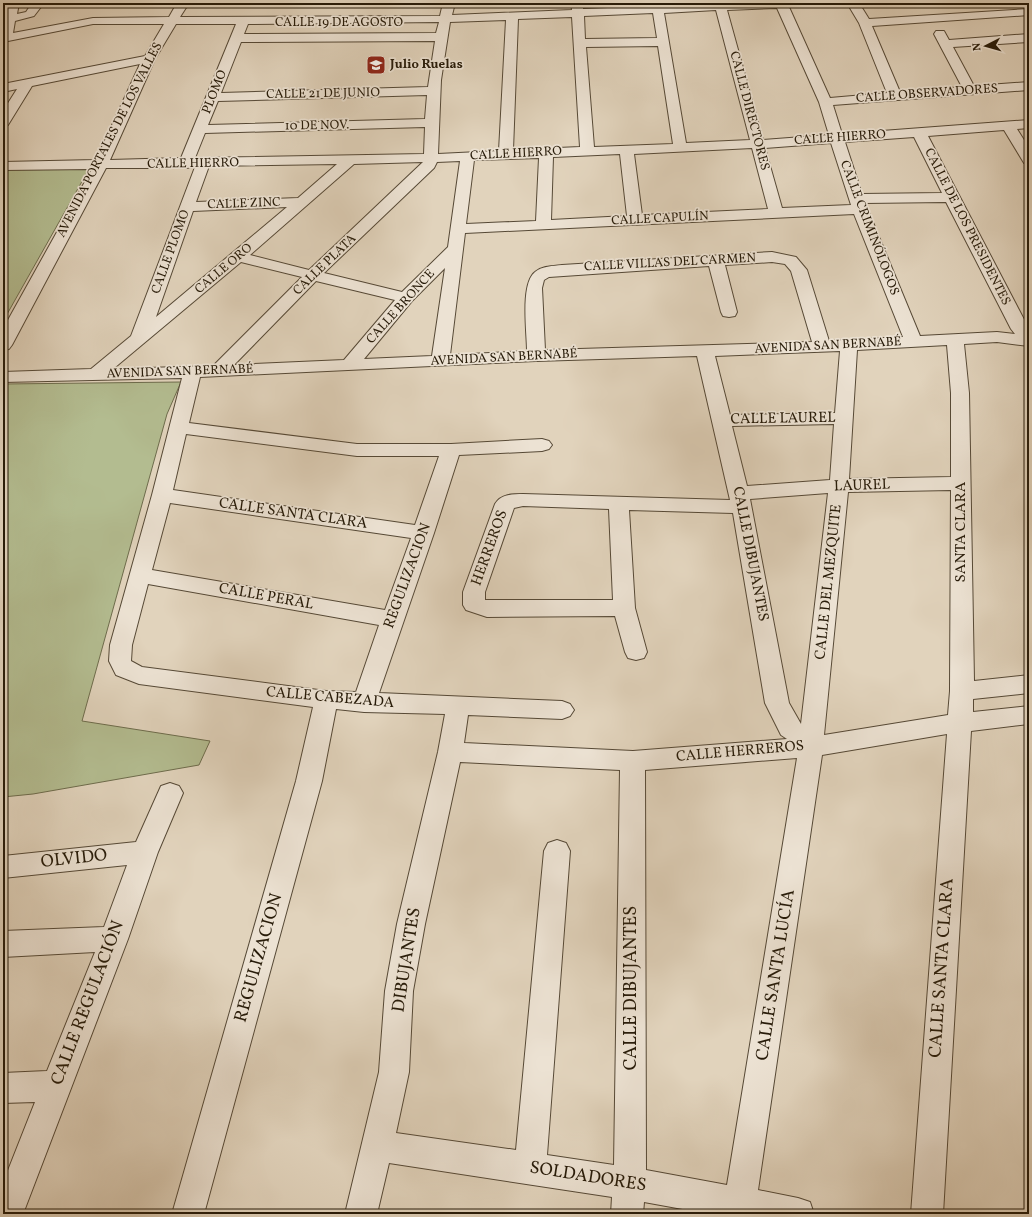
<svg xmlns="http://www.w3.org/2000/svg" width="1032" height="1217" viewBox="0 0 1032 1217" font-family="Vollkorn,serif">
	<rect width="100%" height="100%" fill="#e1d3bc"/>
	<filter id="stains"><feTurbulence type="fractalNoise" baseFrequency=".005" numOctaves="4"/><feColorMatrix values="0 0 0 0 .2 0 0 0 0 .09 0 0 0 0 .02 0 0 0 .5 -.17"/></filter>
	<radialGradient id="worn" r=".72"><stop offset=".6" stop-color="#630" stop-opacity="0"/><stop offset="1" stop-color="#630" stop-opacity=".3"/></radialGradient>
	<g fill="#b3bc90" stroke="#6d6c4c">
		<path d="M 3,169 L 89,169 L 6,316 L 3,316 Z"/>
		<path d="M 181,382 L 167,414 L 82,721 L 210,741 L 199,765 L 33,794 L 3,797 L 3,384 Z"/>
	</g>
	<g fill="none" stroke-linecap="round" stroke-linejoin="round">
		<defs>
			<g id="minor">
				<path d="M 7,3 L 19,3 L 17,14 L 26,12 L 32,3 L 44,3 L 34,16 L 15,21 L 13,33 L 93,18 L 169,17 L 177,3 L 189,3 L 180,17 L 440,16 L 443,3 L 455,3 L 452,15 L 572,10 L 571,3 L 583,3 L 583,9 L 730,3 L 813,3 L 807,6 L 789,7 L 830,98 L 887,93 L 859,23 L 847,3 L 859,3 L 869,19 L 1029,9 L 1029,15 L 872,26 L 900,92 L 962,87 L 934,34 L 936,31 L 944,31 L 949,40 L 1029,34 L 1029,42 L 953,47 L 974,86 L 1029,82 L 1029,90 L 833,105 L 842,134 L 1029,120 L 1029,128 L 1017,129 L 1029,148 L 1029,164 L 1024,163 L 1004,130 L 928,136 L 1029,329 L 1029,346 L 997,342 L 964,344 L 969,393 L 974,681 L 1029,675 L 1029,693 L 973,699 L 973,712 L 1029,706 L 1029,724 L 971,731 L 943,1214 L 911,1214 L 947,734 L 822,755 L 758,1190 L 798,1198 L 810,1202 L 814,1214 L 710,1214 L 644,1202 L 643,1214 L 611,1214 L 612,1197 L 389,1163 L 377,1214 L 345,1214 L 379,1072 L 385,991 L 397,924 L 438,752 L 445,714 L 364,712 L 336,709 L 322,781 L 204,1214 L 172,1214 L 296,781 L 313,707 L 139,684 L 116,675 L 109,661 L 110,645 L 152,495 L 182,378 L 3,382 L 3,372 L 91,369 L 131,336 L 195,167 L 186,168 L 106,168 L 12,345 L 9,349 L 3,350 L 3,329 L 92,169 L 3,170 L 3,162 L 96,160 L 140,64 L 32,86 L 8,125 L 3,126 L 3,111 L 17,89 L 3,92 L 3,84 L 145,56 L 164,24 L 93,24 L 3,42 L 3,19 ZM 777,8 L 819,102 L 829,135 L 763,140 L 727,10 ZM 716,10 L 750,140 L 686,143 L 664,13 ZM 653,13 L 657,38 L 585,39 L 584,16 ZM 572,17 L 580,147 L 513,150 L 518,19 ZM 506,20 L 499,151 L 438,154 L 441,80 L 450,22 ZM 439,22 L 436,33 L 244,34 L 248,24 ZM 176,24 L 236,24 L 181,158 L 110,160 L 155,59 ZM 435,41 L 428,87 L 221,93 L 241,42 ZM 658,46 L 673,144 L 594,147 L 586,47 ZM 427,95 L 425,119 L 208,125 L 218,101 ZM 425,127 L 424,154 L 195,158 L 205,133 ZM 914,137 L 942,193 L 862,194 L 845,142 ZM 831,143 L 851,205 L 782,208 L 765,148 ZM 752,148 L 768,209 L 642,215 L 634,154 ZM 620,154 L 627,216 L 551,220 L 553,157 ZM 539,158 L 536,221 L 466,224 L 474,160 ZM 460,161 L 448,247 L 402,292 L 324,273 L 434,168 L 437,162 ZM 423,162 L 309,270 L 250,255 L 354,164 ZM 337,164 L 298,198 L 196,202 L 209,166 ZM 946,202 L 1011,329 L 1015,334 L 997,332 L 920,336 L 865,203 ZM 287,207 L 156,317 L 193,211 ZM 854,214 L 903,337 L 829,341 L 807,270 L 796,257 L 772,252 L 562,265 C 553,266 542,266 535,272 C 520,284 527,332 527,351 L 450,355 L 465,233 ZM 241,262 L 302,277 L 213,366 L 113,369 ZM 772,262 L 785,264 L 791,271 L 812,342 L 545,350 L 542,288 L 544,280 L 549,277 L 709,266 L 721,312 L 723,316 L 729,317 L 735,316 L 737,312 L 725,265 ZM 445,268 L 432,356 L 364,359 L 412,301 ZM 316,281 L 395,300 L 344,360 L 234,365 ZM 947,345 L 951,393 L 951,477 L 849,479 L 857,350 ZM 840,351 L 835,413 L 730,415 L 715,356 ZM 697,356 L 730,500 L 523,494 C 513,494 501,494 495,504 L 463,592 L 463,605 L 466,610 L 487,617 L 615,616 L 625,652 L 628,658 L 636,660 L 644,658 L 647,652 L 635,608 L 629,510 L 733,513 L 765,703 L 781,735 L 787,739 L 633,751 L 464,743 L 468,715 L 562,719 L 570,716 L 574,710 L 570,704 L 562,701 L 379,693 L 434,533 L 459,455 L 542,451 L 549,449 L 552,445 L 549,441 L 542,439 L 451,444 L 357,444 L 189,423 L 200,377 L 536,361 ZM 834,424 L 830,480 L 747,486 L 732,426 ZM 186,434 L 357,456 L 439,456 L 415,525 L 173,490 ZM 951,490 L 950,691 L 948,715 L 824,735 L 848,492 ZM 828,493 L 801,724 L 789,703 L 750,499 ZM 170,503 L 411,538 L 385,610 L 152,570 ZM 523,506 L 609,509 L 613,600 L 485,600 L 485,592 L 514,508 ZM 148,584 L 379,625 L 356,692 L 326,691 L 142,667 L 131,661 L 132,645 ZM 797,758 L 727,1185 L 646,1170 L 645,770 ZM 460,762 L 620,770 L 614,1165 L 547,1155 L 570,851 L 566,843 L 557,840 L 548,843 L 544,851 L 516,1150 L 396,1133 L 409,1072 L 413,991 L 425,924 Z"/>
				<path d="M 231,3 L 323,3 L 317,6 L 236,7 L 232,6 Z"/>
				<path d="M 170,783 L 179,786 L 183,793 L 158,852 L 128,939 L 23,1214 L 3,1214 L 3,1183 L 35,1102 L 3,1103 L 3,1073 L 47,1071 L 95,952 L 3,957 L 3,931 L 104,927 L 127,865 L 3,878 L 3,856 L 136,842 L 161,786 Z"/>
			</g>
		</defs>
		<use href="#minor" stroke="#564936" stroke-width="2"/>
		<use href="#minor" fill="#ece2d3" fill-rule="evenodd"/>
	</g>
	<defs>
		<symbol id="school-square" viewBox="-11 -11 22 22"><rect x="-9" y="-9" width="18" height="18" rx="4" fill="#8f2418" stroke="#ece2d3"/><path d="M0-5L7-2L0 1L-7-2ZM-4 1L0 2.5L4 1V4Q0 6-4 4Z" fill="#fff"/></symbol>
	</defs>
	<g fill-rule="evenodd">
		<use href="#school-square" x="365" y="54" width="22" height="22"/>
	</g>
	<g text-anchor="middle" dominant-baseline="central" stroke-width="3.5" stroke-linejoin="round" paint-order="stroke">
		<g font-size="13" fill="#271b09" stroke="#ece2d3">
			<text x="339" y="23">CALLE 19 DE AGOSTO</text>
			<text transform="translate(215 92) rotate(-68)">PLOMO</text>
			<text transform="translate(323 94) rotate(-1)">CALLE 21 DE JUNIO</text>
			<text transform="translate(927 94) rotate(-4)">CALLE OBSERVADORES</text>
			<text transform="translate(749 111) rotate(75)">CALLE DIRECTORES</text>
			<text transform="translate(317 126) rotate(-1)">10 DE NOV.</text>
			<text transform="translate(840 138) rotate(-4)">CALLE HIERRO</text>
			<text transform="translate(110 140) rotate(-63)">AVENIDA PORTALES DE LOS VALLES</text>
			<text transform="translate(516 154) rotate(-3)">CALLE HIERRO</text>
			<text transform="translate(193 164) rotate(-1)">CALLE HIERRO</text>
			<text transform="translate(244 204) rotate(-2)">CALLE ZINC</text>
			<text transform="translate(660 219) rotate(-3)">CALLE CAPULÍN</text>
			<text transform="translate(967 227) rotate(63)">CALLE DE LOS PRESIDENTES</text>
			<text transform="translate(869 228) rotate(69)">CALLE CRIMINÓLOGOS</text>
			<text transform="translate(171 252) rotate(-70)">CALLE PLOMO</text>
			<text transform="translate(670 263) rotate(-3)">CALLE VILLAS DEL CARMEN</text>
			<text transform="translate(325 265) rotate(-44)">CALLE PLATA</text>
			<text transform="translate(224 269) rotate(-40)">CALLE ORO</text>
			<text transform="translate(401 307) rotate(-48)">CALLE BRONCE</text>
			<text transform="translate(828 346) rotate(-3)">AVENIDA SAN BERNABÉ</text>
			<text transform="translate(504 358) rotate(-3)">AVENIDA SAN BERNABÉ</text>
			<text transform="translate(180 372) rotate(-2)">AVENIDA SAN BERNABÉ</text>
		</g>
		<g font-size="13" font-weight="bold" fill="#271b09" stroke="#ece2d3" text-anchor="start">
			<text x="390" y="65">Julio Ruelas</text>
		</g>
		<g font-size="15" fill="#271b09" stroke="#ece2d3">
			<text transform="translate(783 419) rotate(-1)">CALLE LAUREL</text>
			<text transform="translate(862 486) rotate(-2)">LAUREL</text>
			<text transform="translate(293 514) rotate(8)">CALLE SANTA CLARA</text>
			<text transform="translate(961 532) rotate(-90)">SANTA CLARA</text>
			<text transform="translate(490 548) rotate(-70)">HERREROS</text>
			<text transform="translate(750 554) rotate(79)">CALLE DIBUJANTES</text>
			<text transform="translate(408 576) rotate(-70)">REGULIZACION</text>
			<text transform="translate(829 582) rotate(-84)">CALLE DEL MEZQUITE</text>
			<text transform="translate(266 597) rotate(10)">CALLE PERAL</text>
			<text transform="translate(330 698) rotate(5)">CALLE CABEZADA</text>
			<text transform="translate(740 752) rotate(-5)">CALLE HERREROS</text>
		</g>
		<g font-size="18" fill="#271b09" stroke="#ece2d3">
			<text transform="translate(74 859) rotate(-6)">OLVIDO</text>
			<text transform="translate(259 958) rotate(-74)">REGULIZACION</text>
			<text transform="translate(407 960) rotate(-81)">DIBUJANTES</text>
			<text transform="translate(942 968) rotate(-86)">CALLE SANTA CLARA</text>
			<text transform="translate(776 975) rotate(-81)">CALLE SANTA LUCÍA</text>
			<text transform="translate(631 988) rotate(-90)">CALLE DIBUJANTES</text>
			<text transform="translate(88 1003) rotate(-69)">CALLE REGULACIÓN</text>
			<text transform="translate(588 1177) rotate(9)">SOLDADORES</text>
		</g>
	</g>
	<rect width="1032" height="1217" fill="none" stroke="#e1d3bc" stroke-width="16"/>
	<rect x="4" y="4" width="1024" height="1209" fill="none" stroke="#271b09" stroke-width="2"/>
	<rect x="8" y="8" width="1016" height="1201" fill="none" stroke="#271b09"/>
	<g transform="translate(986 46) rotate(264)" stroke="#ece2d3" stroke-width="3" paint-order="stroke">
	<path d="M0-3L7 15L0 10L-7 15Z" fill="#271b09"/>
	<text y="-6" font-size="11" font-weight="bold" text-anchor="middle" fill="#271b09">N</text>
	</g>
	<rect width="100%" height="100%" filter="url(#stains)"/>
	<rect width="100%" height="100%" fill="url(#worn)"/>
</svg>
